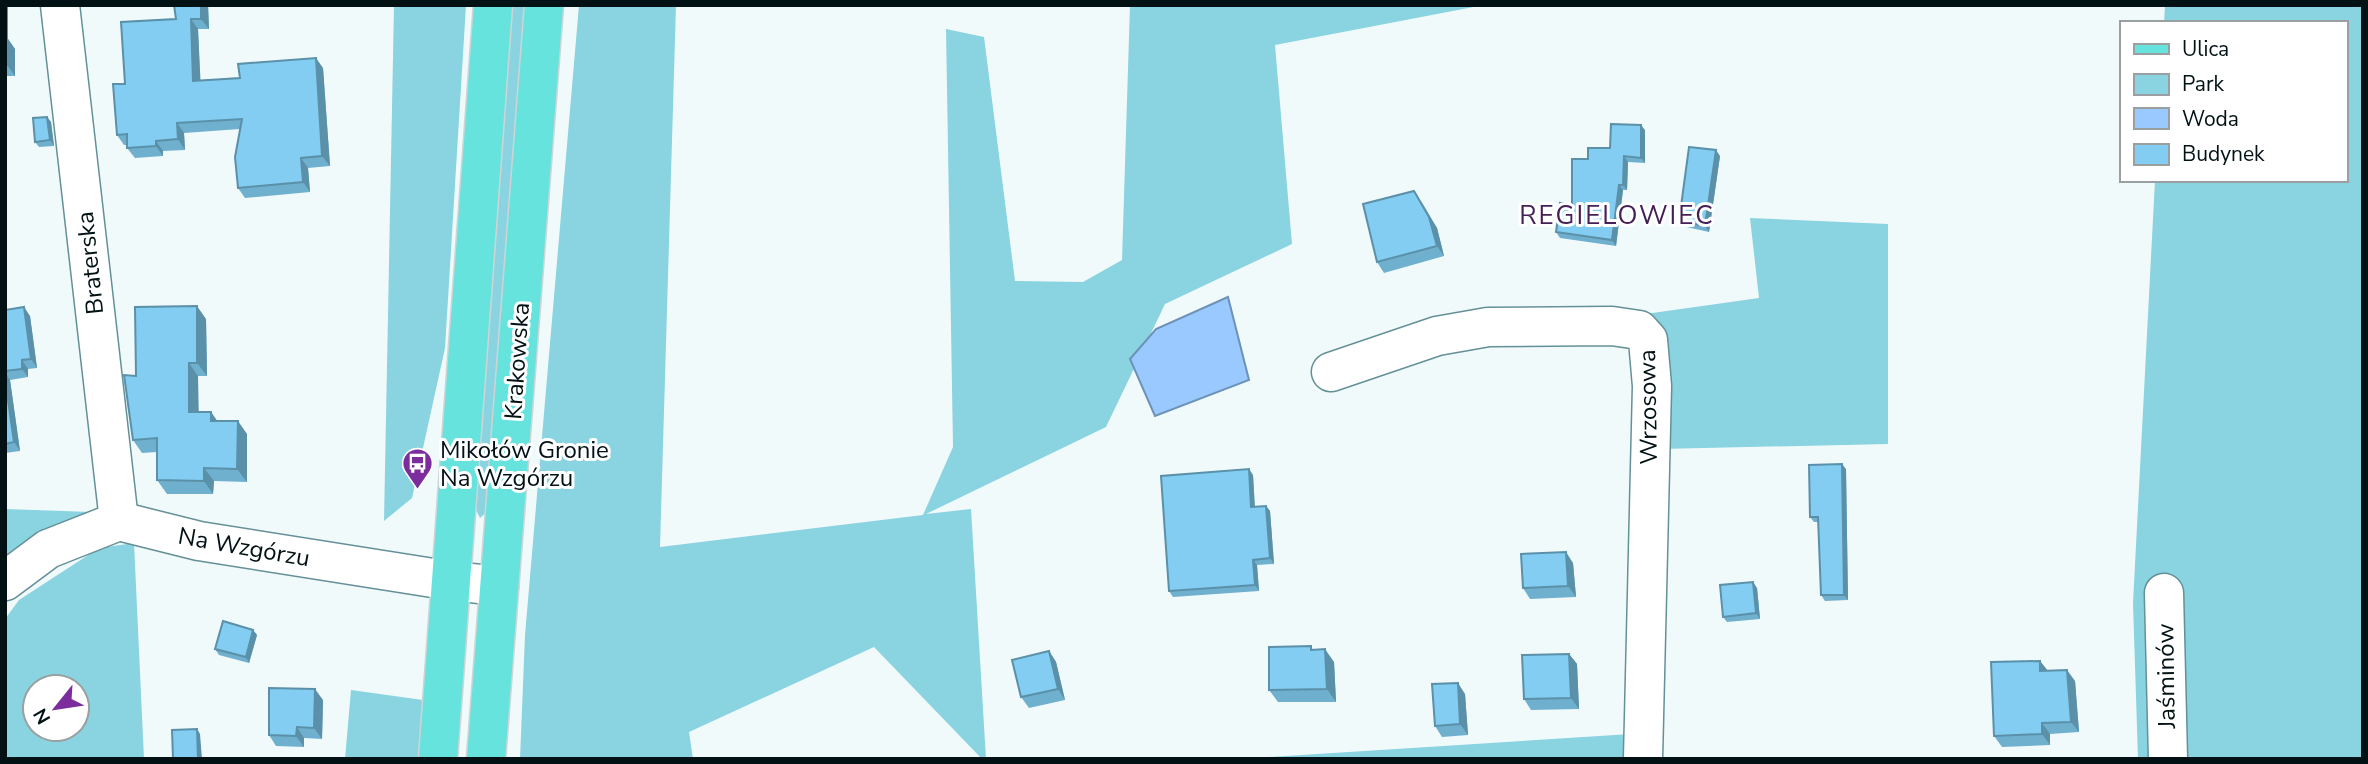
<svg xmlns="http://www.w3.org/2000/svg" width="2368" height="764" viewBox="0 0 2368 764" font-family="'Nunito Sans',sans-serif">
	<rect width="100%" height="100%" fill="#f1fafb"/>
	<g fill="#8ad3e0" fill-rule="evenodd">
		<path d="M 394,5 L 466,5 L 445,348 L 412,498 L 384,521 Z"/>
		<path d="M 512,5 L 527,5 L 488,511 L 480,518 L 476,510 Z"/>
		<path d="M 579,5 L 676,5 L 660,547 L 923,515 L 953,447 L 946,29 L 984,37 L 1015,281 L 1083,282 L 1122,260 L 1130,5 L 1484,5 L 1275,45 L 1292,244 L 1165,304 L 1106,427 L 926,514 L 971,509 L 986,759 L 982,759 L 874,647 L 689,732 L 693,759 L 520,759 L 525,635 Z"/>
		<path d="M 2165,5 L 2363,5 L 2363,759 L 2138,759 L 2133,603 L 2155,180 L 2345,180 L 2345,23 L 2164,23 Z"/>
		<path d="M 1750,218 L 1888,224 L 1888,444 L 1660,449 L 1638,315 L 1759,298 Z"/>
		<path d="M 5,509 L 91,512 L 5,569 Z"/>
		<path d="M 134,543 L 144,759 L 5,759 L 5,619 L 19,600 L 99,548 ZM 35,687 L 77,687 L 77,729 L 35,729 Z"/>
		<path d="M 351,690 L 423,700 L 418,759 L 345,759 Z"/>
		<path d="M 1631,734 L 1631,759 L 1237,759 Z"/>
	</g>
	<path fill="#99c9fe" stroke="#6c92b8" stroke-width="2" d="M 1228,297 L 1249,380 L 1155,416 L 1130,359 L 1156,329 Z"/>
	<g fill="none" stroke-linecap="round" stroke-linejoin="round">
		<defs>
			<g id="minor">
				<path d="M 60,5 L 119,521"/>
				<path d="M 1331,372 L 1437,336 L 1488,327 L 1612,326 L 1639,330 L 1648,340 L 1652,386 L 1643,759"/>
				<path d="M 5,581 L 48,549 L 119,521 L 199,541 L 452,581 L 499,586"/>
				<path d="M 2164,593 L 2168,759"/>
			</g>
			<g id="major">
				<path d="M 438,759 L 493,5"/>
				<path d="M 486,759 L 544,5"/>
			</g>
		</defs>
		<use href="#minor" stroke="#649098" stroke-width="41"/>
		<use href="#major" stroke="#d1d4d5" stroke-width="41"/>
		<use href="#minor" stroke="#fff" stroke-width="38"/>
		<use href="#major" stroke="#67e3de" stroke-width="38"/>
	</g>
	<g fill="#70b0cf">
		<path d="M 5,5 L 8,5 L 8,39 L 15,49 L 15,76 L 5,76 Z"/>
		<path d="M 174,5 L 208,5 L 209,29 L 198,29 L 200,80 L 240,78 L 323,68 L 330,166 L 308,168 L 310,192 L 245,198 L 238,188 L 240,129 L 184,133 L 185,150 L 163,151 L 163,156 L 135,158 L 127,148 L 127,145 L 124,145 L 117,135 L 125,84 L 176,19 Z"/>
		<path d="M 47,117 L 51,122 L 54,146 L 39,147 L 35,142 Z"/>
		<path d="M 1645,130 L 1645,163 L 1628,162 L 1627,190 L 1623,190 L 1616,246 L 1560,238 L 1556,232 L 1572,205 L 1588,159 Z"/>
		<path d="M 1720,156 L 1709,232 L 1682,226 L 1679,221 Z"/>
		<path d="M 1421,201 L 1437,228 L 1444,256 L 1384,273 L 1377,262 Z"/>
		<path d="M 5,310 L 30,316 L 37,368 L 28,369 L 28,377 L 10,380 L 20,451 L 5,453 Z"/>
		<path d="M 206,319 L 207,376 L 198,376 L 198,412 L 211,412 L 217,421 L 247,434 L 247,482 L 214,481 L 213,494 L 167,494 L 157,480 L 157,452 L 142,453 L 133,440 Z"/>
		<path d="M 1846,469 L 1848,600 L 1825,601 L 1821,595 L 1819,522 L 1814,522 L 1810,517 Z"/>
		<path d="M 1253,475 L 1255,507 L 1266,506 L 1270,511 L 1274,564 L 1257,565 L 1259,591 L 1173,597 L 1169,591 Z"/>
		<path d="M 1573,563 L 1576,597 L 1530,599 L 1523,588 Z"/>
		<path d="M 1757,588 L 1760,619 L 1727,622 L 1723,617 Z"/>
		<path d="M 253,630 L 257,635 L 249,663 L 219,655 L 215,649 Z"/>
		<path d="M 1311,646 L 1313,650 L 1334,662 L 1336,702 L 1278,702 L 1269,690 Z"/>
		<path d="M 1049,651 L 1056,662 L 1065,700 L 1029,708 L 1021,697 Z"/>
		<path d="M 1569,654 L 1577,664 L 1579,709 L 1531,710 L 1524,699 Z"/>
		<path d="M 2040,661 L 2047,670 L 2075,681 L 2079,732 L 2050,734 L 2050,745 L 2002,747 L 1994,736 Z"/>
		<path d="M 1465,694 L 1468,735 L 1442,737 L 1435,726 Z"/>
		<path d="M 323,700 L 322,739 L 304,738 L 304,747 L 276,746 L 269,735 Z"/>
	</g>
	<g fill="#5b90a9">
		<path d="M 5,5 L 8,5 L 8,39 L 15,49 L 15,76 L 7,65 L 5,44 Z"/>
		<path d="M 201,5 L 208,5 L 209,29 L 201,19 Z"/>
		<path d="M 191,19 L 198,29 L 201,91 L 193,81 Z"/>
		<path d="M 316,58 L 323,68 L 330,166 L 322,156 Z"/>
		<path d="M 47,117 L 51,122 L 54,146 L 50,140 Z"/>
		<path d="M 177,123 L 184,133 L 185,150 L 178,139 Z"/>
		<path d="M 1641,125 L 1645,130 L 1645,163 L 1641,158 Z"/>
		<path d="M 156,141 L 163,151 L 163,156 L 156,146 Z"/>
		<path d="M 1716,150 L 1720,156 L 1709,232 L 1705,226 Z"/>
		<path d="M 1624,156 L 1628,162 L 1627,190 L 1623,185 Z"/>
		<path d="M 301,158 L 308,168 L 310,192 L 303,182 Z"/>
		<path d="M 1619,185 L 1623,190 L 1616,246 L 1612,240 Z"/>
		<path d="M 1414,191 L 1437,228 L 1444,256 L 1437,246 Z"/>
		<path d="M 197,306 L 206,319 L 207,376 L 197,363 Z"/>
		<path d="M 24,307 L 30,316 L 37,368 L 31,359 Z"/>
		<path d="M 22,360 L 28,369 L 28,377 L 22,369 Z"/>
		<path d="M 189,363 L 198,376 L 199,425 L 189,412 Z"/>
		<path d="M 5,373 L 10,380 L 20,451 L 14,442 Z"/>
		<path d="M 211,412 L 220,425 L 211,421 Z"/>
		<path d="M 238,421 L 247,434 L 247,482 L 237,469 Z"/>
		<path d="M 1842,464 L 1846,469 L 1848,600 L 1844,595 Z"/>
		<path d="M 204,468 L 214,481 L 213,494 L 204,481 Z"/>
		<path d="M 1249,469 L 1253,475 L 1255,513 L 1251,507 Z"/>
		<path d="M 1266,506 L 1270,511 L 1274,564 L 1270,558 Z"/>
		<path d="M 1566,552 L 1573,563 L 1576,597 L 1568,586 Z"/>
		<path d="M 1253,560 L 1257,565 L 1259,591 L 1255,585 Z"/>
		<path d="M 1753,582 L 1757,588 L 1760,619 L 1756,613 Z"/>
		<path d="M 253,630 L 257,635 L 249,663 L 246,657 Z"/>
		<path d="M 1325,649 L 1334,662 L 1336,702 L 1327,689 Z"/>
		<path d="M 1049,651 L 1056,662 L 1065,700 L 1058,689 Z"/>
		<path d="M 1569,654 L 1577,664 L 1579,709 L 1571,698 Z"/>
		<path d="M 2040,661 L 2048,671 L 2040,671 Z"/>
		<path d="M 2067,670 L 2075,681 L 2079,732 L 2071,722 Z"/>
		<path d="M 1458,683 L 1465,694 L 1468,735 L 1460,724 Z"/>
		<path d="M 315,689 L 323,700 L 322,739 L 314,728 Z"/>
		<path d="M 2042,723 L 2050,734 L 2050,745 L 2042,734 Z"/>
		<path d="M 297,727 L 304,738 L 304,747 L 296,736 Z"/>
		<path d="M 197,729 L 200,734 L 202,759 L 198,759 Z"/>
	</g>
	<g fill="#82cdf1" stroke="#5b90a9" stroke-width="2">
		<path d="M 174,5 L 201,5 L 201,19 L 191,19 L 193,81 L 240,78 L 238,64 L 316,58 L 322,156 L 301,158 L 303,182 L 238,188 L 235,157 L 242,119 L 177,123 L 178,139 L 156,141 L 156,146 L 127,148 L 127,134 L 117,135 L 113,84 L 125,84 L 121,22 L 176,19 Z"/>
		<rect x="5" y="38" width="2" height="27"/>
		<path d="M 47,117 L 50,140 L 35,142 L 33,118 Z"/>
		<path d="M 1611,124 L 1641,125 L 1641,158 L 1624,156 L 1623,185 L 1619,185 L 1612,240 L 1556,232 L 1560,203 L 1572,205 L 1572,159 L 1588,159 L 1588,148 L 1610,148 Z"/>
		<path d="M 1689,147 L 1716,150 L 1705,226 L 1679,221 Z"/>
		<path d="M 1414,191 L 1429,217 L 1437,246 L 1377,262 L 1363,204 Z"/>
		<path d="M 197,306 L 197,363 L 189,363 L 189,412 L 211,412 L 211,421 L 238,421 L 237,469 L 204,468 L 204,481 L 157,480 L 157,438 L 133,440 L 124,375 L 136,376 L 135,307 Z"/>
		<path d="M 24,307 L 31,359 L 22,360 L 22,369 L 5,371 L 5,310 Z"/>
		<path d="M 5,379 L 14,442 L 5,444 Z"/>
		<path d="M 1842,464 L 1844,595 L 1821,595 L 1818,517 L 1810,517 L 1809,465 Z"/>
		<path d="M 1249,469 L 1251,507 L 1266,506 L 1270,558 L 1253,560 L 1255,585 L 1169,591 L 1161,476 Z"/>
		<path d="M 1566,552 L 1568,586 L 1523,588 L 1521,554 Z"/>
		<path d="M 1753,582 L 1756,613 L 1723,617 L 1720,585 Z"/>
		<path d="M 223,621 L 253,630 L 246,657 L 215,649 Z"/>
		<path d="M 1311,646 L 1311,650 L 1325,649 L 1327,689 L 1269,690 L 1269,647 Z"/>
		<path d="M 1049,651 L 1058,689 L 1021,697 L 1012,660 Z"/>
		<path d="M 1569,654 L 1571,698 L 1524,699 L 1522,655 Z"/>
		<path d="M 2040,661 L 2040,671 L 2067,670 L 2071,722 L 2042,723 L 2042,734 L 1994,736 L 1991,662 Z"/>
		<path d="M 1458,683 L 1460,724 L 1435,726 L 1432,684 Z"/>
		<path d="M 269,688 L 315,689 L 314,728 L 297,727 L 296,736 L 269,735 Z"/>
		<path d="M 197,729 L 198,759 L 173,759 L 172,730 Z"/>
	</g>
	<defs>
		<symbol id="bus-pin" viewBox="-11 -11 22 30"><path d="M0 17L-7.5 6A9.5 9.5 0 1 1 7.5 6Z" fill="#7b2d9e" stroke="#fff"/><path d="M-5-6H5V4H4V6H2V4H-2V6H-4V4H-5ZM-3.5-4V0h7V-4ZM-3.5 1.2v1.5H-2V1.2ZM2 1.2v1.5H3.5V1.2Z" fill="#fff"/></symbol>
	</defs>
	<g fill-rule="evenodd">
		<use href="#bus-pin" x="400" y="446" width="35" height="47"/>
	</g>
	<g text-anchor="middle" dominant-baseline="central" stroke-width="6" stroke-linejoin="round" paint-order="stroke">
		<g font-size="24" fill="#021114" stroke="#fff">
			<text transform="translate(90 263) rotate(-96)">Braterska</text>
			<text transform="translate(517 361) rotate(-86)">Krakowska</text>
			<text transform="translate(1648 407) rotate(-91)">Wrzosowa</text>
			<text transform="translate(244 547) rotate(10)">Na Wzgórzu</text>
			<text transform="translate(2166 676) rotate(-91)">Jaśminów</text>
		</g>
		<g font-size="24" fill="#021114" stroke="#fff" text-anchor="start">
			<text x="440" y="450">Mikołów Gronie<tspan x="440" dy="28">Na Wzgórzu</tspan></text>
		</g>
		<g font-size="26" letter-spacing="2" fill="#452057" stroke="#fff">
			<text x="1617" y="215">REGIELOWIEC</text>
		</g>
	</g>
	<rect width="2368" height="764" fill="none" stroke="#021114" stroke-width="14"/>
	<rect x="2120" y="21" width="228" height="161" fill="#ffffff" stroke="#9aa0a1" stroke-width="2"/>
	<rect x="2134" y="44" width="35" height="10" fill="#67e3de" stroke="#9aa0a1" stroke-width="2"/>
	<text x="2182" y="56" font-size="21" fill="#021114">Ulica</text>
	<rect x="2134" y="74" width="35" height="21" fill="#8ad3e0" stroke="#9aa0a1" stroke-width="2"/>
	<text x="2182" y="91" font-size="21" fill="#021114">Park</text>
	<rect x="2134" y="108" width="35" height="21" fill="#99c9fe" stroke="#9aa0a1" stroke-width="2"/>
	<text x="2182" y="126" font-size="21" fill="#021114">Woda</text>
	<rect x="2134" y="144" width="35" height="21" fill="#82cdf1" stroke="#9aa0a1" stroke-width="2"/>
	<text x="2182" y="161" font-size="21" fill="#021114">Budynek</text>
	<g transform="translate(56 708) rotate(240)"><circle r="33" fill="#ffffff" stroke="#9aa0a1" stroke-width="2"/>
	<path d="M0-5L12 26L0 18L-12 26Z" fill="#7b2d9e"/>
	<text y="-10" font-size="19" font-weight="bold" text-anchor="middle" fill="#021114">N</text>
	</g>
</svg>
